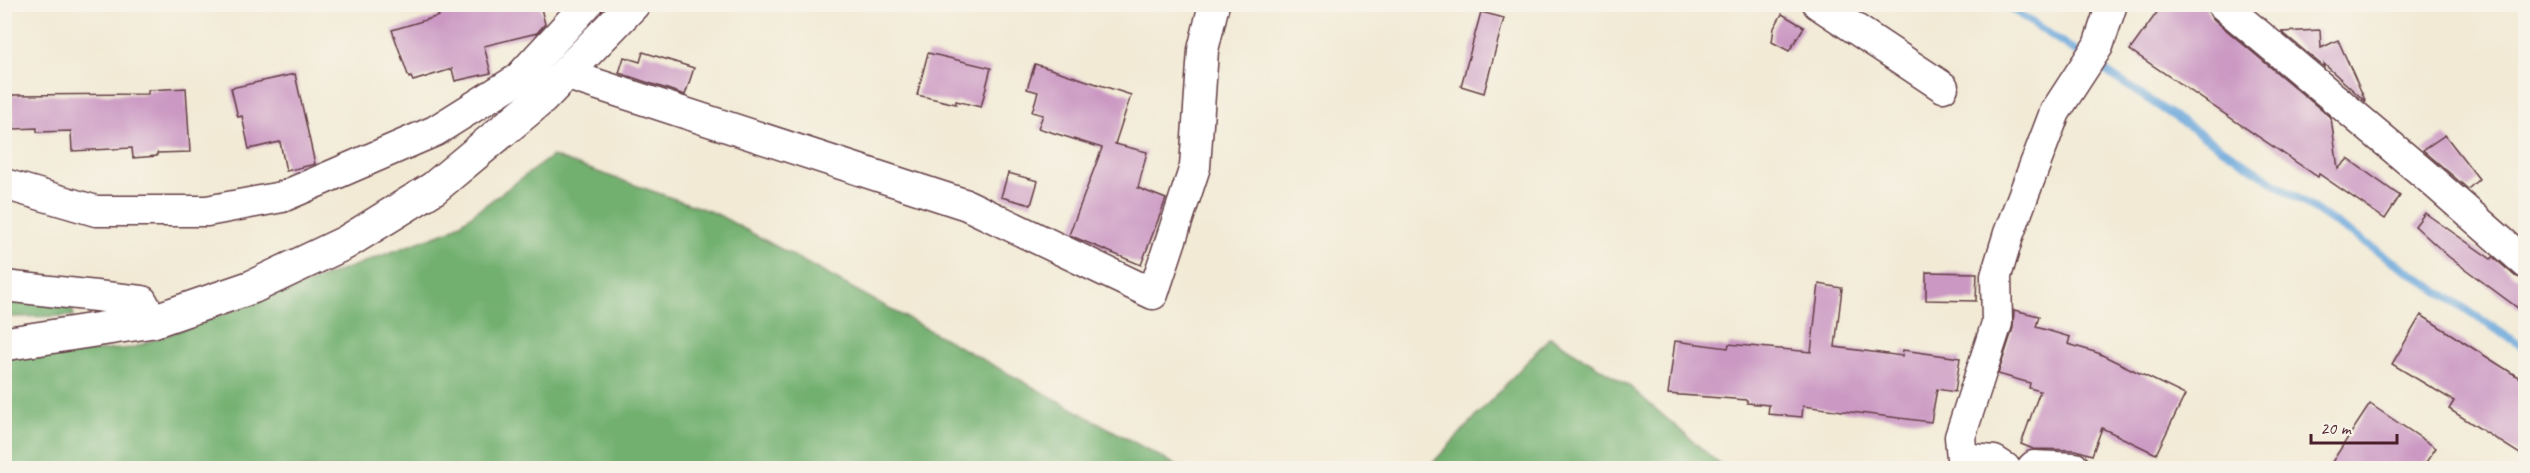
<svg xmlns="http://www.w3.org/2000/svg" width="2530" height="473" viewBox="0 0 2530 473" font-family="Caveat,sans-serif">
	<rect width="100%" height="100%" fill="#f7f3e8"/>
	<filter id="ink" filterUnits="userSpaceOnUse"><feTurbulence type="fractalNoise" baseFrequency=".0167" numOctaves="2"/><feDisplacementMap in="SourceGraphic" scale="12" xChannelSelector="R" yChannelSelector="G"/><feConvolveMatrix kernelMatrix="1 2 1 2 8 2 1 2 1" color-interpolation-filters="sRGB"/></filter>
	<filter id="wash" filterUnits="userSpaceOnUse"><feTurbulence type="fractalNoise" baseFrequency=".008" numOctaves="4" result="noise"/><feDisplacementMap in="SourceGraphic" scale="24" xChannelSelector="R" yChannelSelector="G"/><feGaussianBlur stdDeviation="1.35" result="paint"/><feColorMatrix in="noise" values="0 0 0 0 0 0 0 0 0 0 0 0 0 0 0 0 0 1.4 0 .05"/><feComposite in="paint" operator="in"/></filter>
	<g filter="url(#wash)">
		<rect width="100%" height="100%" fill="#f2ead5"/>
		<g fill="#72b070" stroke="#5e684e" stroke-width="1.5">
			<path d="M 552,156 L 715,213 L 1181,468 L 5,468 L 5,358 L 132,348 L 451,230 Z"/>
			<path d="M 5,294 L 72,309 L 74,316 L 5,317 Z"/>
			<path d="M 1550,337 L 1629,386 L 1724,468 L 1428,468 Z"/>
		</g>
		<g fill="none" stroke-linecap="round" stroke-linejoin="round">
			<path stroke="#6aa7db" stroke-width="8" d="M 2004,4 L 2526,349"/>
		</g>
		<g id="blocks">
			<g fill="#cb98c3">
				<path d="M 465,4 L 540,4 L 545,24 L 537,33 L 484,46 L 491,73 L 455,81 L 452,69 L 413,81 L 411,77 L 409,78 L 392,30 L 439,16 L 438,11 Z"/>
				<path d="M 2163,4 L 2205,4 L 2211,17 L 2331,118 L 2338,169 L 2348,159 L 2400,196 L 2385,219 L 2319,174 L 2318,177 L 2130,50 Z"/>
				<path d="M 1481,12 L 1504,18 L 1484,93 L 1461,86 Z"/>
				<path d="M 1782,14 L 1804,27 L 1789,51 L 1772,42 L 1774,28 Z"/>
				<path d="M 2320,30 L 2321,48 L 2338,40 L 2366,102 L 2324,64 L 2324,67 L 2282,32 Z"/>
				<path d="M 643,52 L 694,68 L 685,95 L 619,73 L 624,57 L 640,62 Z"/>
				<path d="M 928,53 L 991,68 L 981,107 L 956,101 L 956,104 L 917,95 Z"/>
				<path d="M 1035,64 L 1131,95 L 1115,144 L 1147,152 L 1138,188 L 1166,199 L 1141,265 L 1069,235 L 1102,148 L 1038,128 L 1043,115 L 1032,112 L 1038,92 L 1027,89 Z"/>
				<path d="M 295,74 L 315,164 L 286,171 L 280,142 L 249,149 L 242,116 L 238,117 L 231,88 Z"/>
				<path d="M 186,88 L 190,152 L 157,153 L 157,156 L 133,158 L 132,148 L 72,151 L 71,131 L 37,132 L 37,128 L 14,129 L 12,95 L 148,94 L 148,90 Z"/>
				<path d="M 2445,135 L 2479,179 L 2468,189 L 2423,150 Z"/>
				<path d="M 1008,173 L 1038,181 L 1031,205 L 1001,197 Z"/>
				<path d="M 2425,213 L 2491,259 L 2493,257 L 2515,276 L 2526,280 L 2526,314 L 2449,257 L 2415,226 Z"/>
				<path d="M 1926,272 L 1977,273 L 1976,301 L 1926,300 Z"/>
				<path d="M 1819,284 L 1842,288 L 1835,347 L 1902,356 L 1903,350 L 1960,358 L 1955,392 L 1937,389 L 1931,422 L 1803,406 L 1802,417 L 1768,414 L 1769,405 L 1747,403 L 1747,400 L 1668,394 L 1675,341 L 1728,348 L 1729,344 L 1811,352 Z"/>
				<path d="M 2014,310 L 2039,316 L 2036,327 L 2070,337 L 2068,344 L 2098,353 L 2185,395 L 2156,454 L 2102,428 L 2092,455 L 2076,450 L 2033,449 L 2021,444 L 2040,391 L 2029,388 L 2030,383 L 1998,374 L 2013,328 Z"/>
				<path d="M 2421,315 L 2526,382 L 2526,458 L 2449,409 L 2454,401 L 2392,364 Z"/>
				<path d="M 2370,404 L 2436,448 L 2422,468 L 2328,468 Z"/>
			</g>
		</g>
	</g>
	<g filter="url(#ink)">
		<use href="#blocks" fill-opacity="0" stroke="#633d44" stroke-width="1.5"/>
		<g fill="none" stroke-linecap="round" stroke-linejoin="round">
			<defs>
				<g id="street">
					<path d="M 1818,4 L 1943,87"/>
					<path d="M 2222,4 L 2422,172 L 2526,263"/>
					<path d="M 565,74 L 967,205 L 1153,294 L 1195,167 L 1203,50 L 1214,4"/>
					<path d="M 4,184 L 96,211 L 207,211 L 282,197 L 435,131 L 518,79 L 587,4"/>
					<path d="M 4,286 L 142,301 L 153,321"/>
					<path d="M 2005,468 L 1994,461 L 1962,458 L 1960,437 L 1997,323 L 1996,276 L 2009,233 L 2055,112 L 2098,46 L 2112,4"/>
					<path d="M 2032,468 L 2034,466 L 2075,468"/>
				</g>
				<path id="secondary" d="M 4,344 L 153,321 L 252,287 L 345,243 L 434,188 L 542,98 L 633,4"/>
			</defs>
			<use href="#street" stroke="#633d44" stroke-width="33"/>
			<use href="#secondary" stroke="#633d44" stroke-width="36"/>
			<use href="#street" stroke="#fff" stroke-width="30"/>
			<use href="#secondary" stroke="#fff" stroke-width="33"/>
		</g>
	</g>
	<rect width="2530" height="473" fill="none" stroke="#f7f3e8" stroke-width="24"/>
	<path d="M2311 434v9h86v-9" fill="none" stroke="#4a1f2b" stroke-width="3"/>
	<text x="2320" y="434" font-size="18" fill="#4a1f2b" stroke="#f7f3e8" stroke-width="4.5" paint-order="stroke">20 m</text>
</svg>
